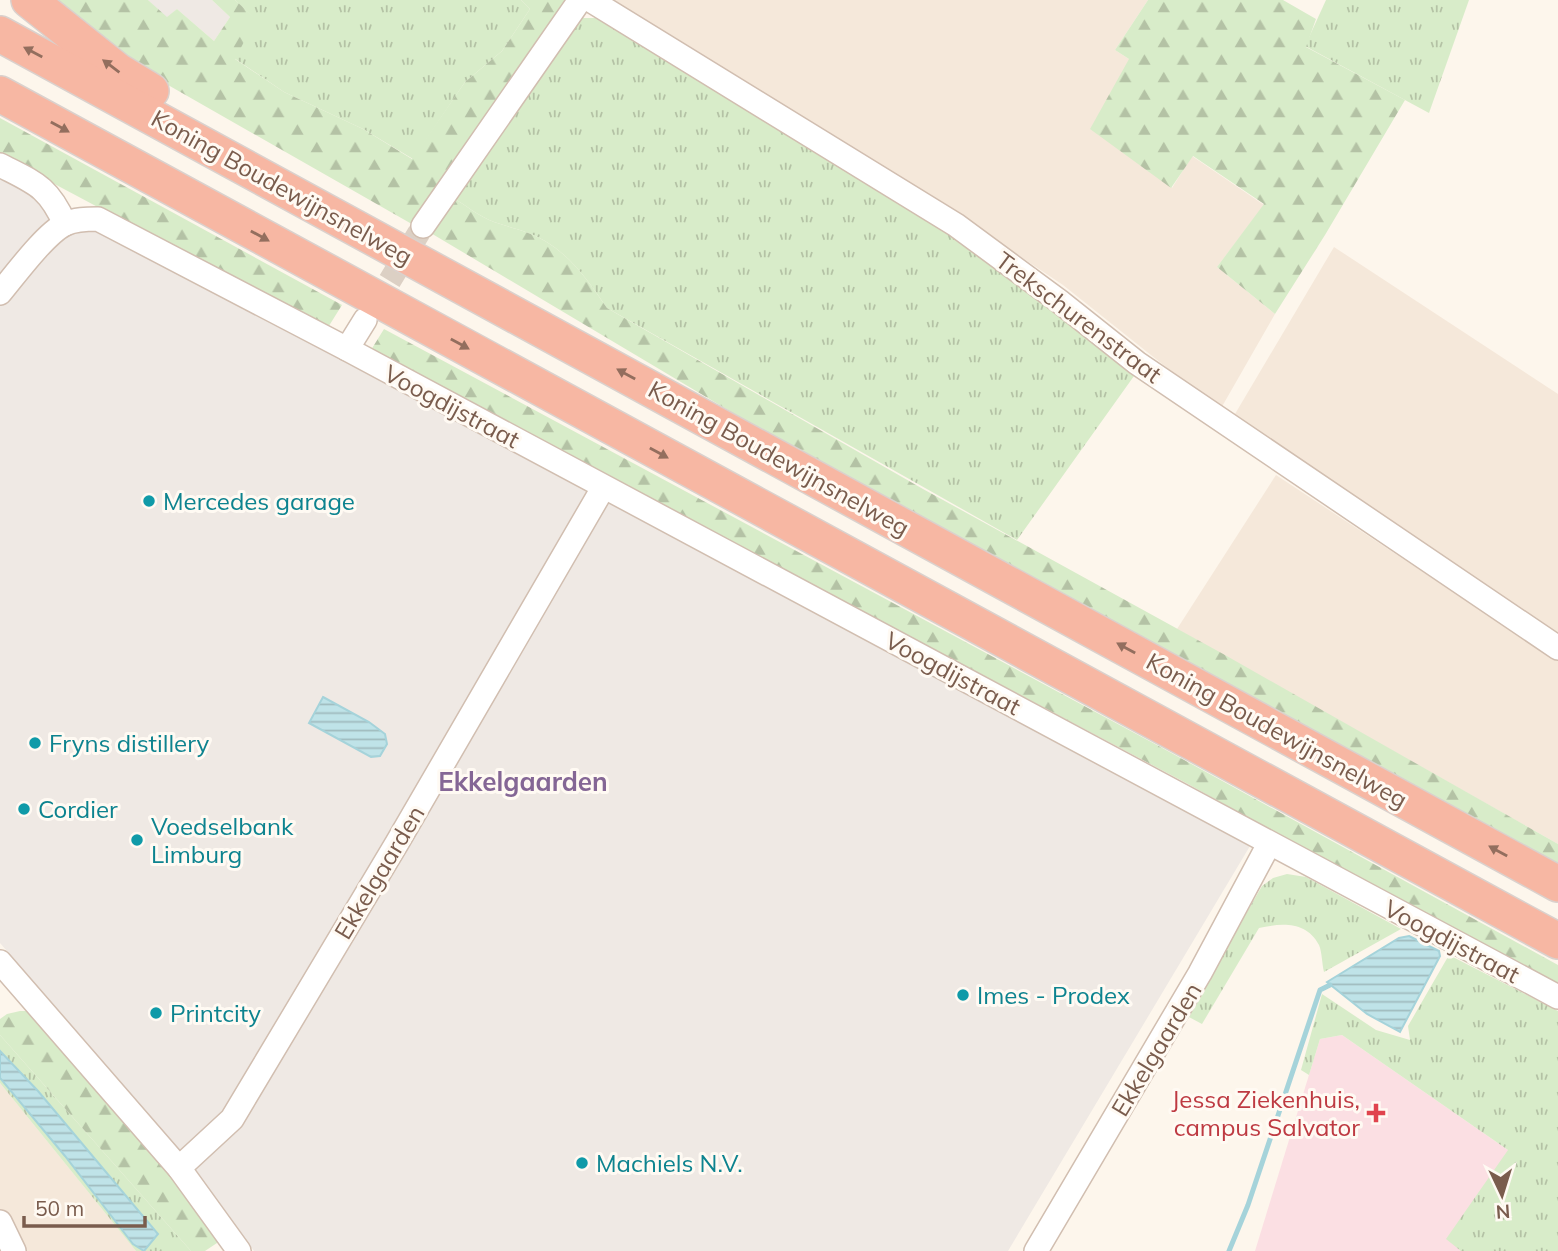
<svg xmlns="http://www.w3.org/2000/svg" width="1558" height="1251" viewBox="0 0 1558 1251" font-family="Mulish,sans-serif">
	<defs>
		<pattern id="grass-tufts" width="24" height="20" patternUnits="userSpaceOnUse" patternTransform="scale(1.75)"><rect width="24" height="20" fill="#d8ecc9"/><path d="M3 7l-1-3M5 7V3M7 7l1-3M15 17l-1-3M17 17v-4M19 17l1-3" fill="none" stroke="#b4c2a5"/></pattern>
		<pattern id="forest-firs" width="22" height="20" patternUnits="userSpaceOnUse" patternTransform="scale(1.75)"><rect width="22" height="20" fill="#d8ecc9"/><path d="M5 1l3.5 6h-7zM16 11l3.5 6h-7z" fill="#b4c2a5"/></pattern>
		<pattern id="water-rules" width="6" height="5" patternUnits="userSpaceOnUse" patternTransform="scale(1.75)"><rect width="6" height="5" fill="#bfe3e8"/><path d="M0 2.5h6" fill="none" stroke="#a0bbbe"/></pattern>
	</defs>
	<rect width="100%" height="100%" fill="#fdf6ec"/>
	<g fill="#f5e8da">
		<path d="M 607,0 L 1148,0 L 1115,50 L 1129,59 L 1172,188 L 1192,156 L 1264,205 L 1217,267 L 1275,314 L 1220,410 L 1063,285 L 934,199 Z"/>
		<path d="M 1334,247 L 1558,394 L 1558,638 L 1354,499 L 1235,414 Z"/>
		<path d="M 1276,475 L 1558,661 L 1558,844 L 1177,629 Z"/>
		<path d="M 0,1083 L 136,1251 L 27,1251 L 0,1209 Z"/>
	</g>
	<g fill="#efe9e4">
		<path d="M 148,0 L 212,0 L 230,17 L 214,41 L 177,9 L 167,18 Z"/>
		<path d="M 0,175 L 1250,846 L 1008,1251 L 254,1251 L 188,1160 L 0,943 Z"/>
	</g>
	<path fill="#fbdfe3" d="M 1342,1035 L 1508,1150 L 1536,1251 L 1255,1251 L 1320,1039 Z"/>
	<g fill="url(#grass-tufts)">
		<path d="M 235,0 L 521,0 L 530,9 L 502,51 L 465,82 L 413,159 L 363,129 L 284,92 L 234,58 L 255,19 Z"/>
		<path d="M 1326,0 L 1469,0 L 1429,113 L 1305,46 Z"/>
		<path d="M 583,18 L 597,18 L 610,24 L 990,260 L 1134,376 L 1017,540 L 607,308 C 589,282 572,257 545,241 C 529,231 511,228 494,222 C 480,217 465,205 452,197 L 575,22 Z"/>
		<path d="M 1287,874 L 1306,877 L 1401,929 L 1324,972 C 1322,964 1322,952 1319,945 C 1306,921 1282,923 1259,928 L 1202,1024 L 1187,1016 L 1262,886 L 1273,878 Z"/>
		<path d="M 1449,955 L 1558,1011 L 1558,1251 L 1461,1251 L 1446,1239 L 1508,1150 L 1342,1035 L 1320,1039 L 1309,1075 L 1301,1070 L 1322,994 L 1376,1030 L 1410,1040 L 1408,1026 Z"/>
		<path d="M 0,1035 L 191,1251 L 136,1251 L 0,1083 Z"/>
	</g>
	<g fill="url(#forest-firs)">
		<path d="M 48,0 L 148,0 L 167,17 L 177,9 L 214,41 L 230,17 L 212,0 L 235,0 L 256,19 L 235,59 L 284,92 L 363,129 L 412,159 L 465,82 L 502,51 L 530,9 L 521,0 L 569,0 L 417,227 L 98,45 Z"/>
		<path d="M 1148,0 L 1283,0 L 1316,19 L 1306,47 L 1405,100 L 1325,235 L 1275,314 L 1217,267 L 1264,204 L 1193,156 L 1171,188 L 1090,129 L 1129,59 L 1115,50 Z"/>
		<path d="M 0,118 L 342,305 L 327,329 L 0,155 Z"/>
		<path d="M 452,197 C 465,205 480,217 494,222 C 511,228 529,231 545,241 C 572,257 589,282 607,308 L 923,489 L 1225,655 L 1558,844 L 1558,863 L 1347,751 L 765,432 L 429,232 Z"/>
		<path d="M 384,329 L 1155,744 L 1558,965 L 1558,984 L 1345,872 L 1188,784 L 371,350 Z"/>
		<path d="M 20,1011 L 26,1011 L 41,1019 L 198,1210 L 220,1241 L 205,1251 L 191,1251 L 0,1035 L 0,1019 L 7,1014 Z"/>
	</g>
	<g fill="url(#water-rules)" stroke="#a5d3da" stroke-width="2">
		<path d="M 323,697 L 369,722 L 385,734 L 387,744 L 380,756 L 371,757 L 309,723 Z"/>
		<path d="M 1409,936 L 1439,951 L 1440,956 L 1400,1032 L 1367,1014 L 1327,982 L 1399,938 Z"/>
		<path d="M 0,1051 L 38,1091 L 158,1234 L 144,1251 L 133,1244 L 65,1156 L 0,1078 Z"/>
	</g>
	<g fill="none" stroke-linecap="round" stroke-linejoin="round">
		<path stroke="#a5d3da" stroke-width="5" d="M 1229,1251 L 1248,1205 L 1320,990 L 1330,985"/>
		<path stroke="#dcd0c4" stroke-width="23" stroke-dasharray="23 11" stroke-linecap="butt" d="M 372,310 L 423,226"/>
		<defs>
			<g id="minor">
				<path d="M 590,0 L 956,225 L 1059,301 L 1137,363 L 1558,648"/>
				<path d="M 0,165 C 35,183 48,186 65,224"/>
				<path d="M 423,226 L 580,0"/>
				<path d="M 0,293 C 15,275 45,234 65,224 C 75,219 87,219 98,219 L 347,349 L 1558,997"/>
				<path d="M 347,349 L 365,320"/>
				<path d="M 0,962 L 179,1168 L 239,1251"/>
				<path d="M 179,1168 L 232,1119 L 397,843 L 603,488"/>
				<path d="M 0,1222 L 14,1251"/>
				<path d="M 1036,1251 L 1200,973 L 1269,844"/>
			</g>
			<g id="highway">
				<path d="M 29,0 L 118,71 L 151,91"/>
				<path d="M 0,34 L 1558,884"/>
				<path d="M 0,94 L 1558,941"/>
			</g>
		</defs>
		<use href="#minor" stroke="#d1beb0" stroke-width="26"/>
		<use href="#highway" stroke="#dad1cd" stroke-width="38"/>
		<use href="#minor" stroke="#fff" stroke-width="23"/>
		<use href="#highway" stroke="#f7b7a3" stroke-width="35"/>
	</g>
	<defs><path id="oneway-solid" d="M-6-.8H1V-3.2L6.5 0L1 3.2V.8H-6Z" transform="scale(1.75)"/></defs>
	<g fill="#936e5e">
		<use href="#oneway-solid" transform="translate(33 52) rotate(-152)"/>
		<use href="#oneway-solid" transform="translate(111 66) rotate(-143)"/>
		<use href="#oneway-solid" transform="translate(60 127) rotate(29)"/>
		<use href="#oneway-solid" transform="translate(260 236) rotate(29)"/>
		<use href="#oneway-solid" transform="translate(460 344) rotate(29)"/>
		<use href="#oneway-solid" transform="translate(626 374) rotate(-151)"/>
		<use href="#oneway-solid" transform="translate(659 453) rotate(29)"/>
		<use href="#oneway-solid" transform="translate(1126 648) rotate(-151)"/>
		<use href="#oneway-solid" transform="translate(1498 851) rotate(-151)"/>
	</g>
	<g fill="#0f9aa8" stroke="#fffaf3" stroke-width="2.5">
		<circle cx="149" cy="501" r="7"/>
		<circle cx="35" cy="743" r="7"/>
		<circle cx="24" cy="809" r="7"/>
		<circle cx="137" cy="840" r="7"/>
		<circle cx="963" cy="995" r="7"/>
		<circle cx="156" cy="1013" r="7"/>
		<circle cx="582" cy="1163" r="7"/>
	</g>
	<path fill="#e0444e" stroke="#fffaf3" stroke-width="2.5" d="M1372.5 1102.5h7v7h7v7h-7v7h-7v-7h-7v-7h7z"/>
	<g text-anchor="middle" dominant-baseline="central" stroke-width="6" stroke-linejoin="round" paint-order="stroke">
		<g font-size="24" fill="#7a5c4d" stroke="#fffaf3">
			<text transform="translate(282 187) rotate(29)">Koning Boudewijnsnelweg</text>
			<text transform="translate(1079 317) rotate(37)">Trekschurenstraat</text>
			<text transform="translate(452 406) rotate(28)">Voogdijstraat</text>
			<text transform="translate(779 458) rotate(29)">Koning Boudewijnsnelweg</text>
			<text transform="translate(953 673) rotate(28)">Voogdijstraat</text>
			<text transform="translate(1277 730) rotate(29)">Koning Boudewijnsnelweg</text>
			<text transform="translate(379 872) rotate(-59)">Ekkelgaarden</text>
			<text transform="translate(1452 941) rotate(28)">Voogdijstraat</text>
			<text transform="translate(1156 1049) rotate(-59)">Ekkelgaarden</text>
		</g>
		<g font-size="24" fill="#0d838f" stroke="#fffaf3" text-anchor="start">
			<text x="163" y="501">Mercedes garage</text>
			<text x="49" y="743">Fryns distillery</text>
			<text x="38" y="809">Cordier</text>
			<text x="151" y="826">Voedselbank<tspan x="151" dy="28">Limburg</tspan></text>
			<text x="977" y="995">Imes - Prodex</text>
			<text x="170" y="1013">Printcity</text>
			<text x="596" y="1163">Machiels N.V.</text>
		</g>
		<g font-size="24" fill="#be3a42" stroke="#fffaf3" text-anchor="end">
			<text x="1360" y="1099">Jessa Ziekenhuis,<tspan x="1360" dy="28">campus Salvator</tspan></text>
		</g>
		<g font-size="26" font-weight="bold" fill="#846695" stroke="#fffaf3">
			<text x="523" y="781">Ekkelgaarden</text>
		</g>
	</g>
	<g transform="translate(1502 1195) rotate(176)" stroke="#fffaf3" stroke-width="5" paint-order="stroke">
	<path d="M0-5L12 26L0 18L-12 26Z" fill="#7a5c4d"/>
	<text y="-10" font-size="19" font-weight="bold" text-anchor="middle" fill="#7a5c4d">N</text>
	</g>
	<path d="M24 1216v10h121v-10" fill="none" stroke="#7a5c4d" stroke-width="3.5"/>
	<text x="35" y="1216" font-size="21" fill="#7a5c4d" stroke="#fffaf3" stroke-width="5" paint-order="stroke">50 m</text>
</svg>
